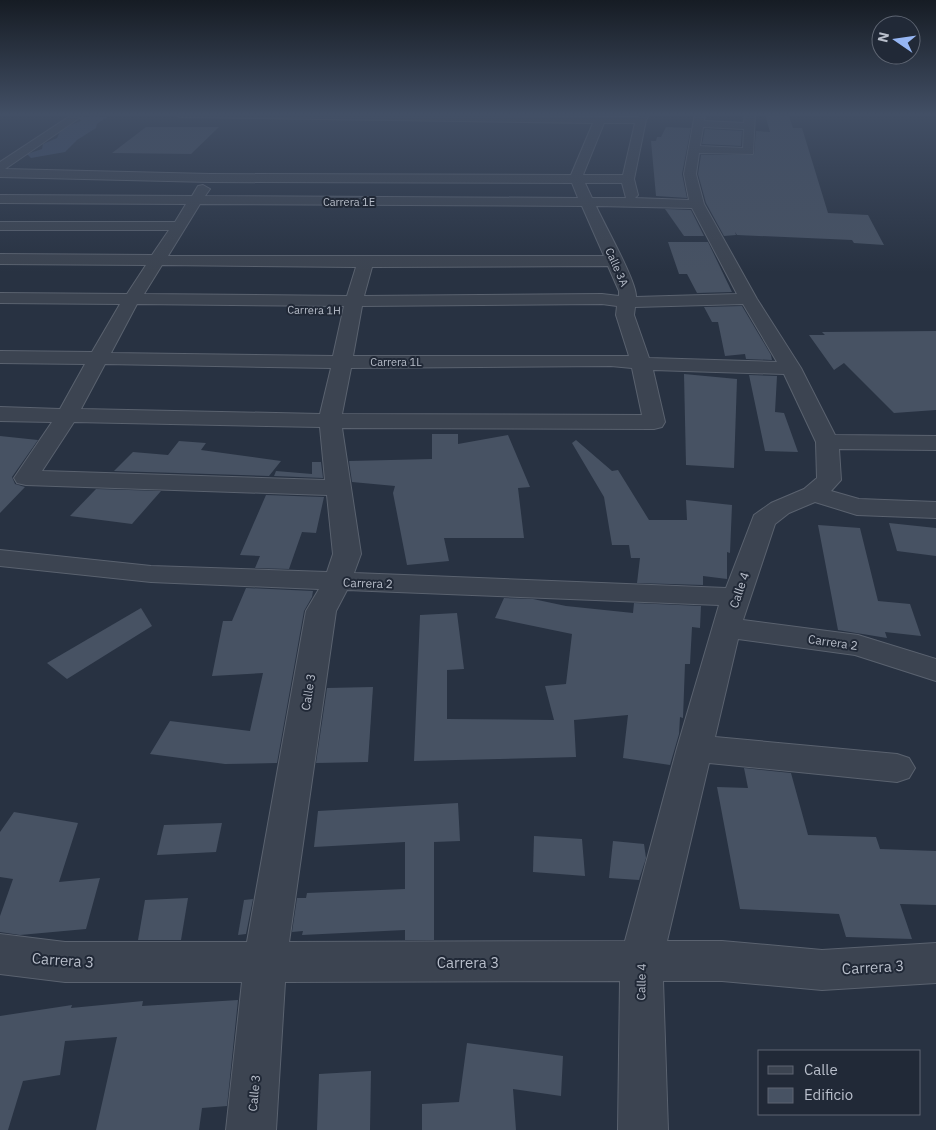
<svg xmlns="http://www.w3.org/2000/svg" width="936" height="1130" viewBox="0 0 936 1130" font-family="'IBM Plex Sans',sans-serif">
	<rect width="100%" height="100%" fill="#283242"/>
	<path fill="#3f4e6a" d="M 91,116 L 107,117 L 97,124 L 96,128 L 77,140 L 65,152 L 31,158 L 27,154 L 42,149 L 43,144 L 57,138 C 61,127 71,125 81,121 L 80,118 Z"/>
	<g fill="#475263">
		<path d="M 765,114 L 788,114 L 793,128 L 802,128 L 828,213 L 868,215 L 884,245 L 854,243 L 852,240 L 737,235 L 735,232 L 736,235 L 724,236 L 706,203 L 698,174 L 701,155 L 754,155 L 756,131 L 770,132 Z"/>
		<path d="M 146,127 L 219,127 L 191,154 L 112,153 Z"/>
		<path d="M 666,127 L 691,128 L 682,174 L 687,198 L 656,196 L 651,141 L 656,141 L 657,137 L 661,137 Z"/>
		<path d="M 705,129 L 742,131 L 741,146 L 702,144 Z"/>
		<path d="M 665,209 L 691,210 L 704,236 L 684,236 Z"/>
		<path d="M 668,242 L 708,242 L 732,292 L 697,293 L 687,274 L 679,274 Z"/>
		<path d="M 742,306 L 771,355 L 772,360 L 746,359 L 745,354 L 725,356 L 718,322 L 712,322 L 704,307 Z"/>
		<path d="M 936,331 L 936,410 L 894,413 L 844,363 L 834,370 L 809,335 L 825,335 L 822,332 Z"/>
		<path d="M 684,374 L 737,379 L 734,468 L 686,465 Z"/>
		<path d="M 749,375 L 777,376 L 775,412 L 784,413 L 798,452 L 765,451 Z"/>
		<path d="M 432,434 L 458,434 L 458,444 L 508,435 L 530,487 L 518,488 L 524,538 L 444,538 L 449,561 L 407,565 L 393,493 L 395,486 L 352,482 L 349,461 L 432,459 Z"/>
		<path d="M 0,436 L 38,440 L 12,477 L 15,484 L 25,487 L 0,513 Z"/>
		<path d="M 576,440 L 612,471 L 618,470 L 649,520 L 687,520 L 686,500 L 732,505 L 730,553 L 727,552 L 727,579 L 703,576 L 703,585 L 637,583 L 640,558 L 631,558 L 629,545 L 612,545 L 604,497 L 572,443 Z"/>
		<path d="M 179,441 L 206,443 L 201,450 L 281,461 L 269,476 L 114,471 L 133,452 L 168,455 Z"/>
		<path d="M 312,462 L 321,462 L 323,478 L 274,476 L 276,471 L 312,474 Z"/>
		<path d="M 96,489 L 161,491 L 132,524 L 70,516 Z"/>
		<path d="M 266,495 L 324,497 L 316,533 L 302,532 L 289,569 L 255,568 L 260,556 L 240,555 Z"/>
		<path d="M 889,523 L 936,528 L 936,556 L 897,551 Z"/>
		<path d="M 818,525 L 860,528 L 878,601 L 910,604 L 921,636 L 885,632 L 887,638 L 838,630 Z"/>
		<path d="M 246,588 L 313,591 L 312,597 L 304,611 L 277,763 L 225,764 L 150,754 L 170,721 L 250,731 L 263,673 L 212,676 L 223,621 L 232,621 Z"/>
		<path d="M 504,598 L 533,599 L 566,606 L 633,613 L 634,603 L 701,606 L 700,628 L 692,627 L 690,664 L 685,664 L 683,718 L 680,717 L 679,734 L 670,765 L 623,758 L 628,715 L 574,720 L 576,757 L 414,761 L 420,615 L 457,613 L 464,669 L 447,670 L 447,719 L 554,720 L 545,686 L 566,684 L 572,634 L 495,618 Z"/>
		<path d="M 141,608 L 152,626 L 67,679 L 47,663 Z"/>
		<path d="M 373,687 L 368,762 L 316,763 L 327,688 Z"/>
		<path d="M 744,768 L 791,773 L 808,835 L 876,837 L 880,849 L 936,851 L 936,905 L 900,904 L 912,939 L 846,937 L 839,914 L 740,909 L 717,787 L 748,788 Z"/>
		<path d="M 458,803 L 460,841 L 434,842 L 434,940 L 405,940 L 405,930 L 302,935 L 303,931 L 292,932 L 297,898 L 306,898 L 307,893 L 405,889 L 405,842 L 314,847 L 318,811 Z"/>
		<path d="M 14,812 L 78,823 L 59,882 L 100,878 L 86,929 L 20,935 L 0,932 L 0,916 L 13,879 L 0,877 L 0,832 Z"/>
		<path d="M 222,823 L 216,852 L 157,855 L 164,825 Z"/>
		<path d="M 534,836 L 582,839 L 585,876 L 533,872 Z"/>
		<path d="M 613,841 L 644,844 L 646,858 L 639,880 L 609,878 Z"/>
		<path d="M 188,898 L 181,940 L 138,940 L 145,900 Z"/>
		<path d="M 253,899 L 246,934 L 238,935 L 244,900 Z"/>
		<path d="M 238,1000 L 227,1106 L 202,1108 L 199,1130 L 96,1130 L 117,1037 L 65,1041 L 60,1075 L 23,1081 L 8,1130 L 0,1130 L 0,1016 L 72,1005 L 71,1008 L 143,1001 L 142,1006 Z"/>
		<path d="M 467,1043 L 563,1056 L 561,1096 L 513,1089 L 516,1130 L 422,1130 L 422,1104 L 459,1102 Z"/>
		<path d="M 371,1071 L 370,1130 L 317,1130 L 319,1074 Z"/>
	</g>
	<g fill="none" stroke-linecap="round" stroke-linejoin="round">
		<defs>
			<path id="minor" d="M 73,114 L 85,114 L 5,169 L 210,174 L 571,175 L 593,123 L 179,117 L 174,114 L 638,117 L 640,114 L 650,114 L 646,120 L 634,179 L 638,195 L 635,198 L 689,200 L 684,174 L 695,114 L 705,114 L 704,121 L 744,123 L 745,114 L 755,114 L 753,154 L 699,153 L 696,174 L 704,204 L 757,299 L 801,368 L 835,435 L 936,436 L 936,450 L 839,449 L 841,480 L 831,491 L 859,499 L 936,502 L 936,518 L 857,515 L 815,502 L 789,513 L 775,524 L 743,620 L 858,635 L 936,659 L 936,681 L 855,655 L 738,639 L 715,737 L 897,754 L 909,758 L 915,768 L 909,778 L 897,782 L 709,763 L 667,941 L 722,941 L 822,950 L 936,943 L 936,983 L 822,990 L 722,981 L 663,981 L 668,1130 L 618,1130 L 620,981 L 285,982 L 276,1130 L 226,1130 L 242,982 L 65,982 L 0,974 L 0,934 L 65,942 L 247,942 L 306,611 L 319,589 L 151,582 L 0,566 L 0,550 L 151,566 L 327,572 L 333,554 L 327,495 L 26,485 L 17,483 L 14,478 L 52,422 L 0,421 L 0,407 L 60,409 L 85,364 L 0,363 L 0,351 L 92,352 L 120,304 L 0,303 L 0,293 L 127,294 L 146,265 L 0,264 L 0,254 L 152,255 L 169,230 L 0,230 L 0,222 L 175,222 L 186,204 L 0,203 L 0,195 L 192,196 L 198,186 L 203,185 L 210,189 L 205,196 L 578,198 L 572,183 L 210,182 L 0,177 L 0,162 ZM 604,123 L 635,123 L 623,175 L 583,175 ZM 703,127 L 744,129 L 743,148 L 700,146 ZM 585,183 L 622,183 L 626,198 L 592,198 ZM 200,204 L 582,206 L 604,256 L 168,256 ZM 596,206 L 692,208 L 737,294 L 636,297 C 637,282 604,224 596,206 ZM 162,265 L 356,267 L 347,296 L 144,294 ZM 608,266 L 619,291 L 619,296 L 602,294 L 364,296 L 372,267 ZM 137,304 L 344,306 L 333,356 L 111,353 ZM 602,304 L 617,306 L 616,315 L 629,356 L 353,356 L 362,306 ZM 743,304 L 777,362 L 649,358 L 634,315 L 635,307 ZM 105,364 L 331,368 L 320,414 L 81,409 ZM 611,366 L 632,368 L 642,415 L 342,414 L 351,368 ZM 653,370 L 784,374 L 816,442 L 817,478 L 804,489 L 771,503 L 754,515 L 726,588 L 354,573 L 361,554 L 342,428 L 654,429 L 662,427 L 665,422 ZM 74,422 L 320,427 L 325,480 L 42,471 ZM 347,590 L 719,605 L 677,748 L 625,941 L 289,942 L 336,611 Z"/>
		</defs>
		<use href="#minor" stroke="#5a626f" stroke-width="2"/>
		<use href="#minor" fill="#3c4451" fill-rule="evenodd"/>
	</g>
	<linearGradient id="sky" x2="0" y2="1"><stop stop-color="#161c24"/><stop offset="0.42" stop-color="#424f65"/><stop offset="1" stop-color="#424f65" stop-opacity="0"/></linearGradient>
	<rect width="936" height="272" fill="url(#sky)"/>
	<g text-anchor="middle" dominant-baseline="central" stroke-width="4" stroke-linejoin="round" paint-order="stroke">
		<g font-size="11" fill="#b9bfcb" stroke="#212937">
			<text x="349" y="202">Carrera 1E</text>
			<text transform="translate(617 267) rotate(66)">Calle 3A</text>
			<text transform="translate(314 310) rotate(1)">Carrera 1H</text>
			<text x="396" y="362">Carrera 1L</text>
		</g>
		<g font-size="12" fill="#b9bfcb" stroke="#212937">
			<text transform="translate(368 583) rotate(2)">Carrera 2</text>
			<text transform="translate(739 590) rotate(-71)">Calle 4</text>
			<text transform="translate(833 642) rotate(8)">Carrera 2</text>
			<text transform="translate(308 692) rotate(-81)">Calle 3</text>
			<text transform="translate(641 982) rotate(-89)">Calle 4</text>
			<text transform="translate(254 1093) rotate(-85)">Calle 3</text>
		</g>
		<g font-size="15" fill="#b9bfcb" stroke="#212937">
			<text transform="translate(63 960) rotate(4)">Carrera 3</text>
			<text x="468" y="962">Carrera 3</text>
			<text transform="translate(873 967) rotate(-3)">Carrera 3</text>
		</g>
	</g>
	<rect x="758" y="1050" width="162" height="65" fill="#212937" stroke="#5e6572"/>
	<rect x="768" y="1066" width="25" height="8" fill="#3c4451" stroke="#5e6572"/>
	<text x="804" y="1075" font-size="15" fill="#b9bfcb">Calle</text>
	<rect x="768" y="1088" width="25" height="15" fill="#475263" stroke="#5e6572"/>
	<text x="804" y="1100" font-size="15" fill="#b9bfcb">Edificio</text>
	<g transform="translate(896 40) rotate(283)"><circle r="24" fill="#212937" stroke="#5e6572"/>
	<path d="M0-4L9 19L0 12L-9 19Z" fill="#96b6f4"/>
	<text y="-8" font-size="14" font-weight="bold" text-anchor="middle" fill="#b9bfcb">N</text>
	</g>
</svg>
